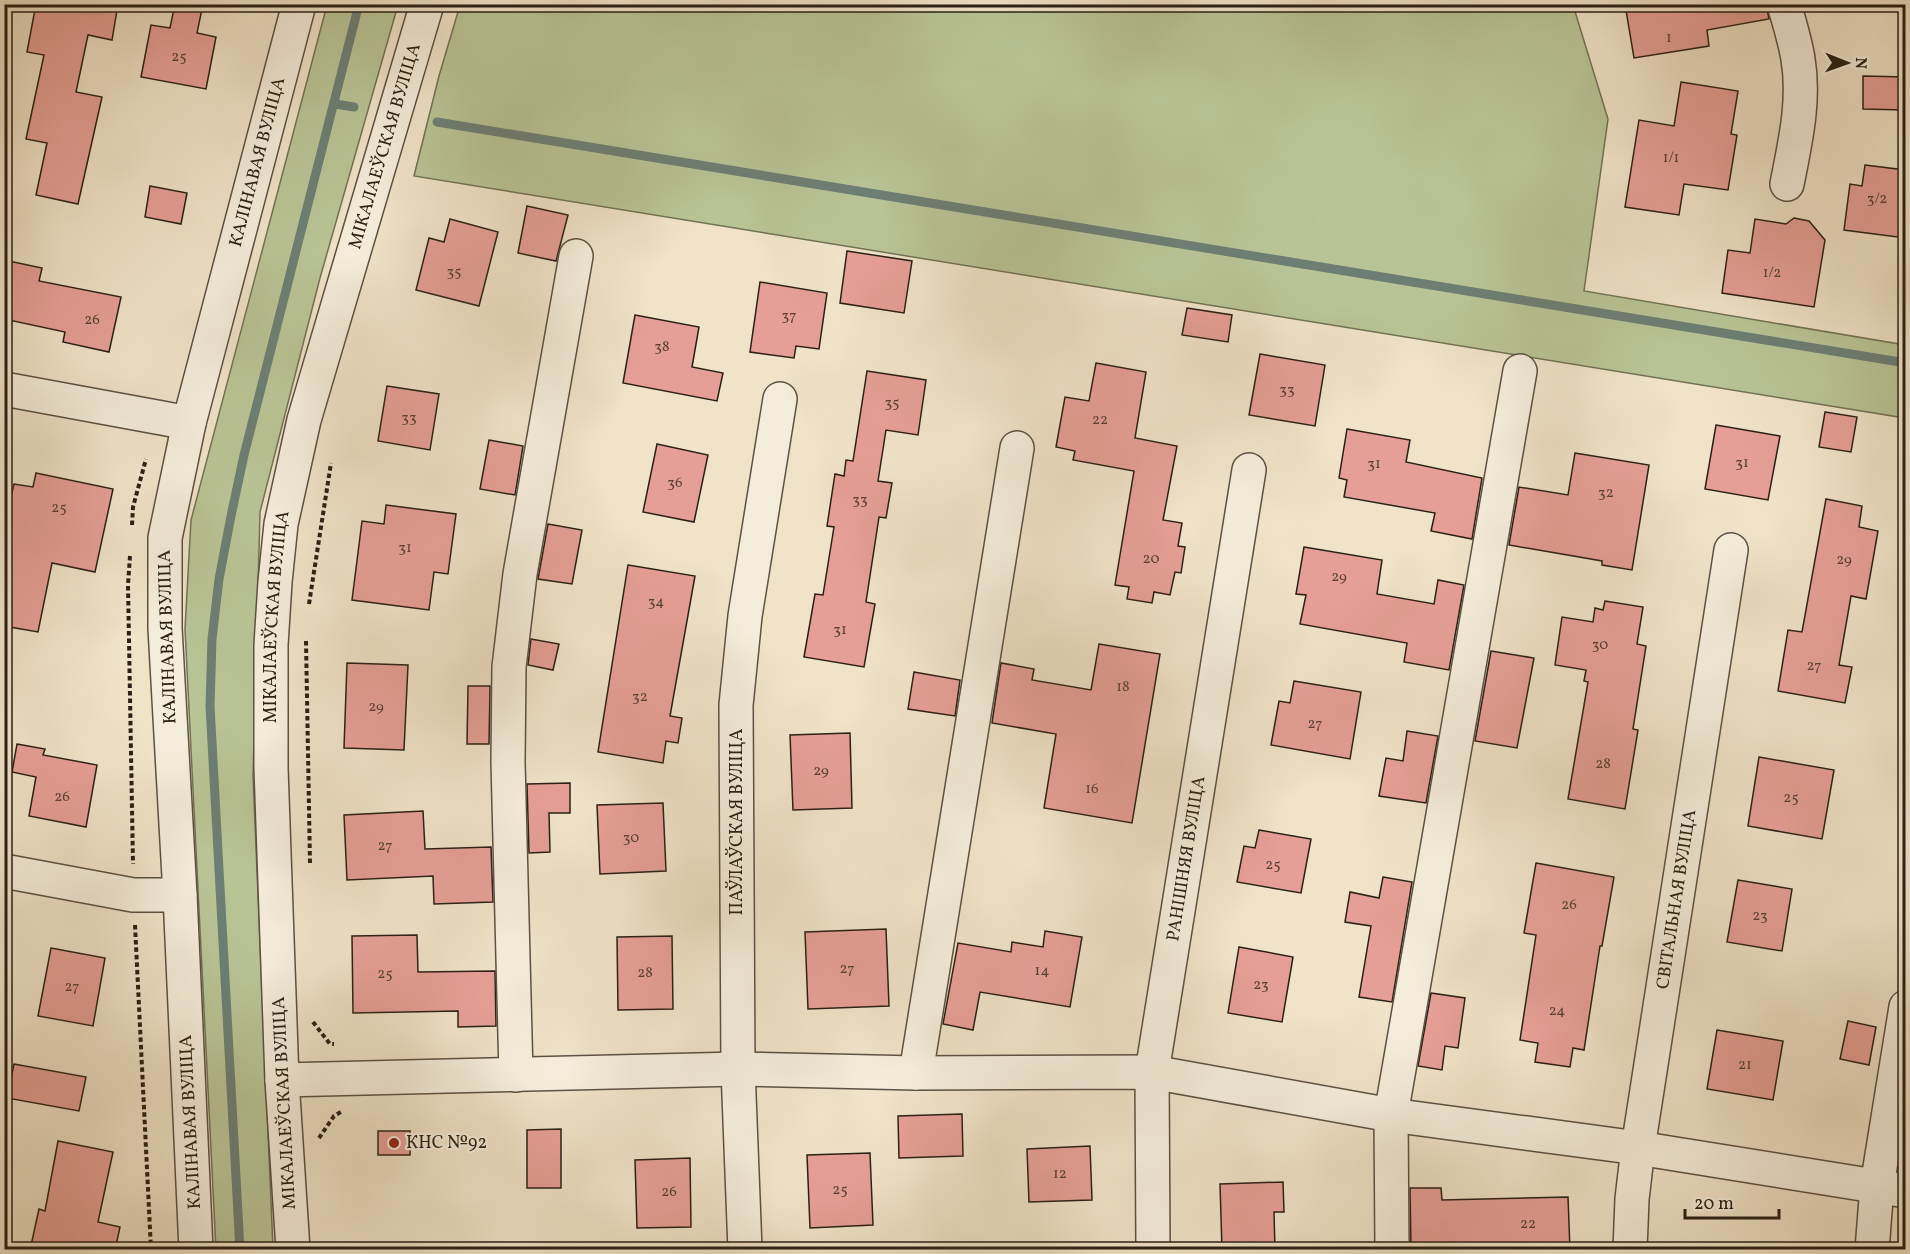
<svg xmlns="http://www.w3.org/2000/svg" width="1910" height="1254" viewBox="0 0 1910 1254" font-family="Vollkorn,serif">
	<rect width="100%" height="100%" fill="#f0e3c8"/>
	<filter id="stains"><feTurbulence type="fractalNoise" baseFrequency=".00333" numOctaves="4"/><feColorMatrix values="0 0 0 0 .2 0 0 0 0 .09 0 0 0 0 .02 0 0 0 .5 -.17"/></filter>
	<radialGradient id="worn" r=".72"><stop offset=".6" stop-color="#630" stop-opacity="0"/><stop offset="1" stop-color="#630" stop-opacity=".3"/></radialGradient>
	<g fill="#b9c496" stroke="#727256" stroke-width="1.5">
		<path d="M 327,5 L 398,5 L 320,278 L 260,512 L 253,776 L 273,1249 L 216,1250 L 185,629 L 191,520 Z"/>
		<path d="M 460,5 L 1573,5 L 1608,119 L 1584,291 L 1905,345 L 1905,418 L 414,176 L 439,76 Z"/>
	</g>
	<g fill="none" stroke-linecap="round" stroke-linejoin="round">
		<g stroke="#6d7f75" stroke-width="9">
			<path d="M 335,104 L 354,107"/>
			<path d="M 437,122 L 1906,363"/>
			<path d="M 240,1250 L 210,706 L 212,639 L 219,579 L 231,516 L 244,455 L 359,4"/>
		</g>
	</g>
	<g fill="#e69f96" stroke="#2a2015" stroke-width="1.5">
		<path d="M 36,4 L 118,4 L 112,40 L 88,35 L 76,92 L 102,97 L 78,204 L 36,195 L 47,143 L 26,139 L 44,55 L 27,52 Z"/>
		<path d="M 175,4 L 202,9 L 197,33 L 216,37 L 206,89 L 141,77 L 151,25 L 170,28 Z"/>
		<path d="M 1625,4 L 1766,4 L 1769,19 L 1707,30 L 1709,46 L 1634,58 Z"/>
		<path d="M 1863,76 L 1905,77 L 1905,110 L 1863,109 Z"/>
		<path d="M 1681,82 L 1738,91 L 1731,134 L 1737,135 L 1728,190 L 1684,184 L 1679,215 L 1625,207 L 1639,120 L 1674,126 Z"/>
		<path d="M 1865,165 L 1905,170 L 1905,238 L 1844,230 L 1850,184 L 1862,186 Z"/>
		<path d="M 150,186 L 187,193 L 181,224 L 145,217 Z"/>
		<path d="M 527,206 L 568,215 L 556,261 L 518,253 Z"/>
		<path d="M 1794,218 L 1809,221 L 1825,240 L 1814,307 L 1722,293 L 1728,250 L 1750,253 L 1755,219 L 1786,224 Z"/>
		<path d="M 450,219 L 498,232 L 479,306 L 416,290 L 429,238 L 444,242 Z"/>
		<path d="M 847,251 L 912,261 L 904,313 L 840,303 Z"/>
		<path d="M 4,260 L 42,268 L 39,281 L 121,297 L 109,352 L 63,342 L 65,332 L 4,319 Z"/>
		<path d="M 760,282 L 827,293 L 819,349 L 796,346 L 794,358 L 750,352 Z"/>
		<path d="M 1187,308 L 1232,315 L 1228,342 L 1182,335 Z"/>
		<path d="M 635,315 L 699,327 L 692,367 L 723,373 L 717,401 L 623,383 Z"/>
		<path d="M 1260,354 L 1325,365 L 1315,426 L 1249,415 Z"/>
		<path d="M 1096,363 L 1146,372 L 1135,438 L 1177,446 L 1163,520 L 1182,523 L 1178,546 L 1185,547 L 1181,573 L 1175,572 L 1170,595 L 1154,592 L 1152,603 L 1127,599 L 1129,587 L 1115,585 L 1134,471 L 1073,460 L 1075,451 L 1056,447 L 1065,397 L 1089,401 Z"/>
		<path d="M 867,371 L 926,380 L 918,435 L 886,430 L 878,481 L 892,483 L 886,518 L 879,517 L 866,602 L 875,604 L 864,667 L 804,657 L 815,594 L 823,595 L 834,527 L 827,526 L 835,474 L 844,476 L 846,460 L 853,461 Z"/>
		<path d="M 387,386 L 439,394 L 430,450 L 378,441 Z"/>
		<path d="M 1825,412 L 1857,417 L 1851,452 L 1819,447 Z"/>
		<path d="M 1716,425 L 1780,436 L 1768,500 L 1705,489 Z"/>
		<path d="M 1347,429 L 1410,440 L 1406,462 L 1482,478 L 1472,539 L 1431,531 L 1435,513 L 1344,497 L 1347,480 L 1339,478 Z"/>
		<path d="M 489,440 L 523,446 L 515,495 L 480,489 Z"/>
		<path d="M 657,444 L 708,455 L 694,522 L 643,512 Z"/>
		<path d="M 1575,453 L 1649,465 L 1632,570 L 1602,565 L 1602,561 L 1509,545 L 1519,487 L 1568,495 Z"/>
		<path d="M 36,473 L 113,489 L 95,572 L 52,563 L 38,632 L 4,626 L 4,527 L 14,484 L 33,487 Z"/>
		<path d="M 1826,499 L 1862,506 L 1859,527 L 1878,531 L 1866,599 L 1851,596 L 1839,665 L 1852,667 L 1845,703 L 1778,691 L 1788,630 L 1802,632 Z"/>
		<path d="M 386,505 L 456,514 L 448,574 L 434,572 L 429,610 L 352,600 L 362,521 L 384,524 Z"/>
		<path d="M 548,524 L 582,530 L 572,584 L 538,579 Z"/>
		<path d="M 1304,547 L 1382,560 L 1377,594 L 1434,604 L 1438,580 L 1464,585 L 1449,670 L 1404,662 L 1407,643 L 1300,624 L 1306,595 L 1296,594 Z"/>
		<path d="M 628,565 L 695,576 L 670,716 L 682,718 L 678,743 L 666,741 L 663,763 L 598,752 Z"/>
		<path d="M 1605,601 L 1643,607 L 1637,644 L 1646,646 L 1633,729 L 1638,730 L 1625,809 L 1568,799 L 1588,682 L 1584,681 L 1586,670 L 1555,665 L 1562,617 L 1593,622 L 1595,608 L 1603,610 Z"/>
		<path d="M 531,639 L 559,644 L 553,670 L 528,665 Z"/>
		<path d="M 1099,644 L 1160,654 L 1132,823 L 1044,808 L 1056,734 L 992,723 L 1001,663 L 1034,669 L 1032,680 L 1091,690 Z"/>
		<path d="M 1491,651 L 1534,658 L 1517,748 L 1475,741 Z"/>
		<path d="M 347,663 L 408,665 L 404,750 L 344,748 Z"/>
		<path d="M 914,672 L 960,680 L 955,716 L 908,709 Z"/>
		<path d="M 1294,681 L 1361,692 L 1350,759 L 1271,745 L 1279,701 L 1290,703 Z"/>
		<path d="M 468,686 L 490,686 L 489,744 L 467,744 Z"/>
		<path d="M 1407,731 L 1438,736 L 1426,803 L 1379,796 L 1386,758 L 1403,761 Z"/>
		<path d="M 850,733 L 852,808 L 793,810 L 790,735 Z"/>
		<path d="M 17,744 L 45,749 L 43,755 L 97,765 L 86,827 L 29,816 L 36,777 L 12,772 Z"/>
		<path d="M 1759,757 L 1834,770 L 1822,839 L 1748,826 Z"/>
		<path d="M 570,783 L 570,813 L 549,813 L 550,852 L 529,853 L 527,784 Z"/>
		<path d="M 663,803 L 666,871 L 600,874 L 597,805 Z"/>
		<path d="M 423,811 L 425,849 L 491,847 L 493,902 L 434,904 L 433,876 L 347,880 L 344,815 Z"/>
		<path d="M 1259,830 L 1311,839 L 1301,893 L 1237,882 L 1244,846 L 1255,848 Z"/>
		<path d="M 1536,863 L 1614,877 L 1602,946 L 1600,946 L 1584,1050 L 1573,1048 L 1570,1067 L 1535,1062 L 1538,1043 L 1520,1040 L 1536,935 L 1524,933 Z"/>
		<path d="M 1383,877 L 1412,882 L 1392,1002 L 1359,997 L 1371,926 L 1345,922 L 1350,892 L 1379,898 Z"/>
		<path d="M 1738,880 L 1792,889 L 1782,951 L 1727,942 Z"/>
		<path d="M 886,929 L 889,1006 L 808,1009 L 805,932 Z"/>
		<path d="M 1045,931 L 1082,937 L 1070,1007 L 980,992 L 973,1030 L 943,1024 L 958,943 L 1011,952 L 1012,942 L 1043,947 Z"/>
		<path d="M 417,935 L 418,972 L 495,971 L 496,1026 L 458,1027 L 458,1011 L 353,1013 L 352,936 Z"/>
		<path d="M 672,936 L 673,1009 L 618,1010 L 617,937 Z"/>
		<path d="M 1239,947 L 1293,957 L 1282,1022 L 1228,1013 Z"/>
		<path d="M 51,948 L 105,958 L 93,1026 L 38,1016 Z"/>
		<path d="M 1431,993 L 1465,998 L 1458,1048 L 1445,1046 L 1442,1070 L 1418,1066 Z"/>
		<path d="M 1848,1021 L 1876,1027 L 1869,1065 L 1840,1059 Z"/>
		<path d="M 1717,1030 L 1783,1041 L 1773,1100 L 1707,1089 Z"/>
		<path d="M 14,1064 L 86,1077 L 79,1111 L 7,1098 Z"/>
		<path d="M 962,1114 L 963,1156 L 899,1158 L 898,1116 Z"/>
		<path d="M 561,1129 L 561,1188 L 527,1188 L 527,1130 Z"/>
		<rect x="378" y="1131" width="32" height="24"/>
		<path d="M 58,1141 L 113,1152 L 98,1222 L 120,1227 L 115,1250 L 30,1250 L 39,1209 L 45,1211 Z"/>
		<path d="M 1090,1146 L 1092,1200 L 1029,1202 L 1027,1149 Z"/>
		<path d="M 870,1153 L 873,1225 L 810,1228 L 807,1155 Z"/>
		<path d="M 690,1158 L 691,1227 L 637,1228 L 635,1160 Z"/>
		<path d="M 1283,1182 L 1284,1212 L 1274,1212 L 1275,1250 L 1222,1250 L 1220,1184 Z"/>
		<path d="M 1410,1188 L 1441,1188 L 1442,1200 L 1568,1197 L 1570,1250 L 1411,1250 Z"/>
	</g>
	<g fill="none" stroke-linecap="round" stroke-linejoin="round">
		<defs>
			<g id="minor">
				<path d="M 1784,4 C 1789,22 1795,40 1798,59 C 1805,101 1795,143 1787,184"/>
				<path d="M 4,389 L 189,423"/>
				<path d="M 4,871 L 133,895 L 180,895"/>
				<path d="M 916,1073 L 1017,448"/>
				<path d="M 516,1075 L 508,762 L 509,667 L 520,574 L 576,256"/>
				<path d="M 282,1080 L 738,1069 L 916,1073 L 1152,1072 L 1391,1115 L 1638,1148 L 1906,1191"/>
				<path id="s1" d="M 196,1250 L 180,895 L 165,628 L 165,538 L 189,423 L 299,4"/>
				<path id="s2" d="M 293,1250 L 282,1080 L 271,768 L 271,645 L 275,582 L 281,524 L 304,420 L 427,4"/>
				<path d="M 745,1250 L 738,1069 L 736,705 L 745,616 L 780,399"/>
				<path id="s3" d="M 1153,1250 L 1152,1072 L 1249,470"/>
				<path d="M 1392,1250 L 1391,1115 L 1520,371"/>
				<path id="s4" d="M 1630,1250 L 1632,1199 L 1638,1148 L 1731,550"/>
				<path d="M 1872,1250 L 1877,1186 L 1906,1007"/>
			</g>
		</defs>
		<use href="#minor" stroke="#5c5142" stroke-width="36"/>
		<g stroke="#2a2015" stroke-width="4" stroke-dasharray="4.5 3" stroke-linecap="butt">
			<path d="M 132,525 L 133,507 L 146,459"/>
			<path d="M 130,556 L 128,585 L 133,864"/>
			<path d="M 309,604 L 331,463"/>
			<path d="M 306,641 L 310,864"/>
			<path d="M 135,925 L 151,1250"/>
			<path d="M 313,1022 L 330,1044 L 334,1044"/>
			<path d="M 319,1138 L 334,1116 L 341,1112"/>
		</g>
		<use href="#minor" stroke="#f5eddb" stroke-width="33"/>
	</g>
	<circle fill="#8f2418" stroke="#f5eddb" stroke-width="2" cx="394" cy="1143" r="6"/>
	<g text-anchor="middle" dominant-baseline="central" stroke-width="4.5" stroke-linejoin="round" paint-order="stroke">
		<g font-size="15" fill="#594035">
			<text x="1669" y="38">1</text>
			<text x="179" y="57">25</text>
			<text x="1671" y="158">1/1</text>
			<text x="1877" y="199">3/2</text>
			<text x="454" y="272">35</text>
			<text x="1772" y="273">1/2</text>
			<text x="789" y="316">37</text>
			<text x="92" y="320">26</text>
			<text x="662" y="347">38</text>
			<text x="1287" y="390">33</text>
			<text x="892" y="403">35</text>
			<text x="409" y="418">33</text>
			<text x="1100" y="420">22</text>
			<text x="1742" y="463">31</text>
			<text x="1374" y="464">31</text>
			<text x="675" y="483">36</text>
			<text x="1606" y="493">32</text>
			<text x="860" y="500">33</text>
			<text x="59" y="508">25</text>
			<text x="405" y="548">31</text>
			<text x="1151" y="559">20</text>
			<text x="1844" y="560">29</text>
			<text x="1339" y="577">29</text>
			<text x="656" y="602">34</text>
			<text x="840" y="630">31</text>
			<text x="1600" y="645">30</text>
			<text x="1814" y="666">27</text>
			<text x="1123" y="687">18</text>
			<text x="640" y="697">32</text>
			<text x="376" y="707">29</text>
			<text x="1315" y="724">27</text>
			<text x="1603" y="764">28</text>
			<text x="821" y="771">29</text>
			<text x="1092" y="789">16</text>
			<text x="62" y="797">26</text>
			<text x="1791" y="798">25</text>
			<text x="631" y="838">30</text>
			<text x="385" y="846">27</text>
			<text x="1273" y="865">25</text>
			<text x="1569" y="905">26</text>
			<text x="1760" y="916">23</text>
			<text x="847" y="969">27</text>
			<text x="1042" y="971">14</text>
			<text x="645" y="973">28</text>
			<text x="385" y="974">25</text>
			<text x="1261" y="985">23</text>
			<text x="72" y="987">27</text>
			<text x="1557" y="1011">24</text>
			<text x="1745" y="1065">21</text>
			<text x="1060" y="1174">12</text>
			<text x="840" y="1190">25</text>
			<text x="669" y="1192">26</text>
			<text x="1528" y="1224">22</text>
		</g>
		<g font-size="18" fill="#2a2015" stroke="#f5eddb">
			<text stroke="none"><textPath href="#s2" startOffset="1119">МІКАЛАЕЎСКАЯ ВУЛІЦА</textPath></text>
			<text stroke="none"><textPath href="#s1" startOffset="1100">КАЛІНАВАЯ ВУЛІЦА</textPath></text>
			<text stroke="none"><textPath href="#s2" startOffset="634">МІКАЛАЕЎСКАЯ ВУЛІЦА</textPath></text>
			<text transform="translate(168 637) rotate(-92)">КАЛІНАВАЯ ВУЛІЦА</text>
			<text transform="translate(737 822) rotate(-90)">ПАЎЛАЎСКАЯ ВУЛІЦА</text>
			<text stroke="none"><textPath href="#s3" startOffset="394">РАНІШНЯЯ ВУЛІЦА</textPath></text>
			<text stroke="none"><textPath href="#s4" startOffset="354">СВІТАЛЬНАЯ ВУЛІЦА</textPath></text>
			<text transform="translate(285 1103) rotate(-93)">МІКАЛАЕЎСКАЯ ВУЛІЦА</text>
			<text transform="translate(191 1122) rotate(-93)">КАЛІНАВАЯ ВУЛІЦА</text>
		</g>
		<g font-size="18" fill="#2a2015" stroke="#f5eddb" text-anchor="start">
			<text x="406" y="1143">КНС №92</text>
		</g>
	</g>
	<rect width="1910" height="1254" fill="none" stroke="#f0e3c8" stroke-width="24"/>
	<rect x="6" y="6" width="1898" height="1242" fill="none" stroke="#2a2015" stroke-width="3"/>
	<rect x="12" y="12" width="1886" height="1230" fill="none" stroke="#2a2015" stroke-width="1.5"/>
	<g transform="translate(1847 63) rotate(91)" stroke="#f5eddb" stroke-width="4.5" paint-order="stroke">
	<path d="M0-4.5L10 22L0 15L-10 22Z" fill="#2a2015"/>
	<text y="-9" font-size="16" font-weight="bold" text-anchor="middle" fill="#2a2015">N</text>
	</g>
	<path d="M1685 1209v9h94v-9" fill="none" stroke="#2a2015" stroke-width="3"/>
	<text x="1694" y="1209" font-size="18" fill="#2a2015" stroke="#f5eddb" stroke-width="4.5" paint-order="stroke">20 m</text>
	<rect width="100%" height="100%" filter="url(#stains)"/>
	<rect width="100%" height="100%" fill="url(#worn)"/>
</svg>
